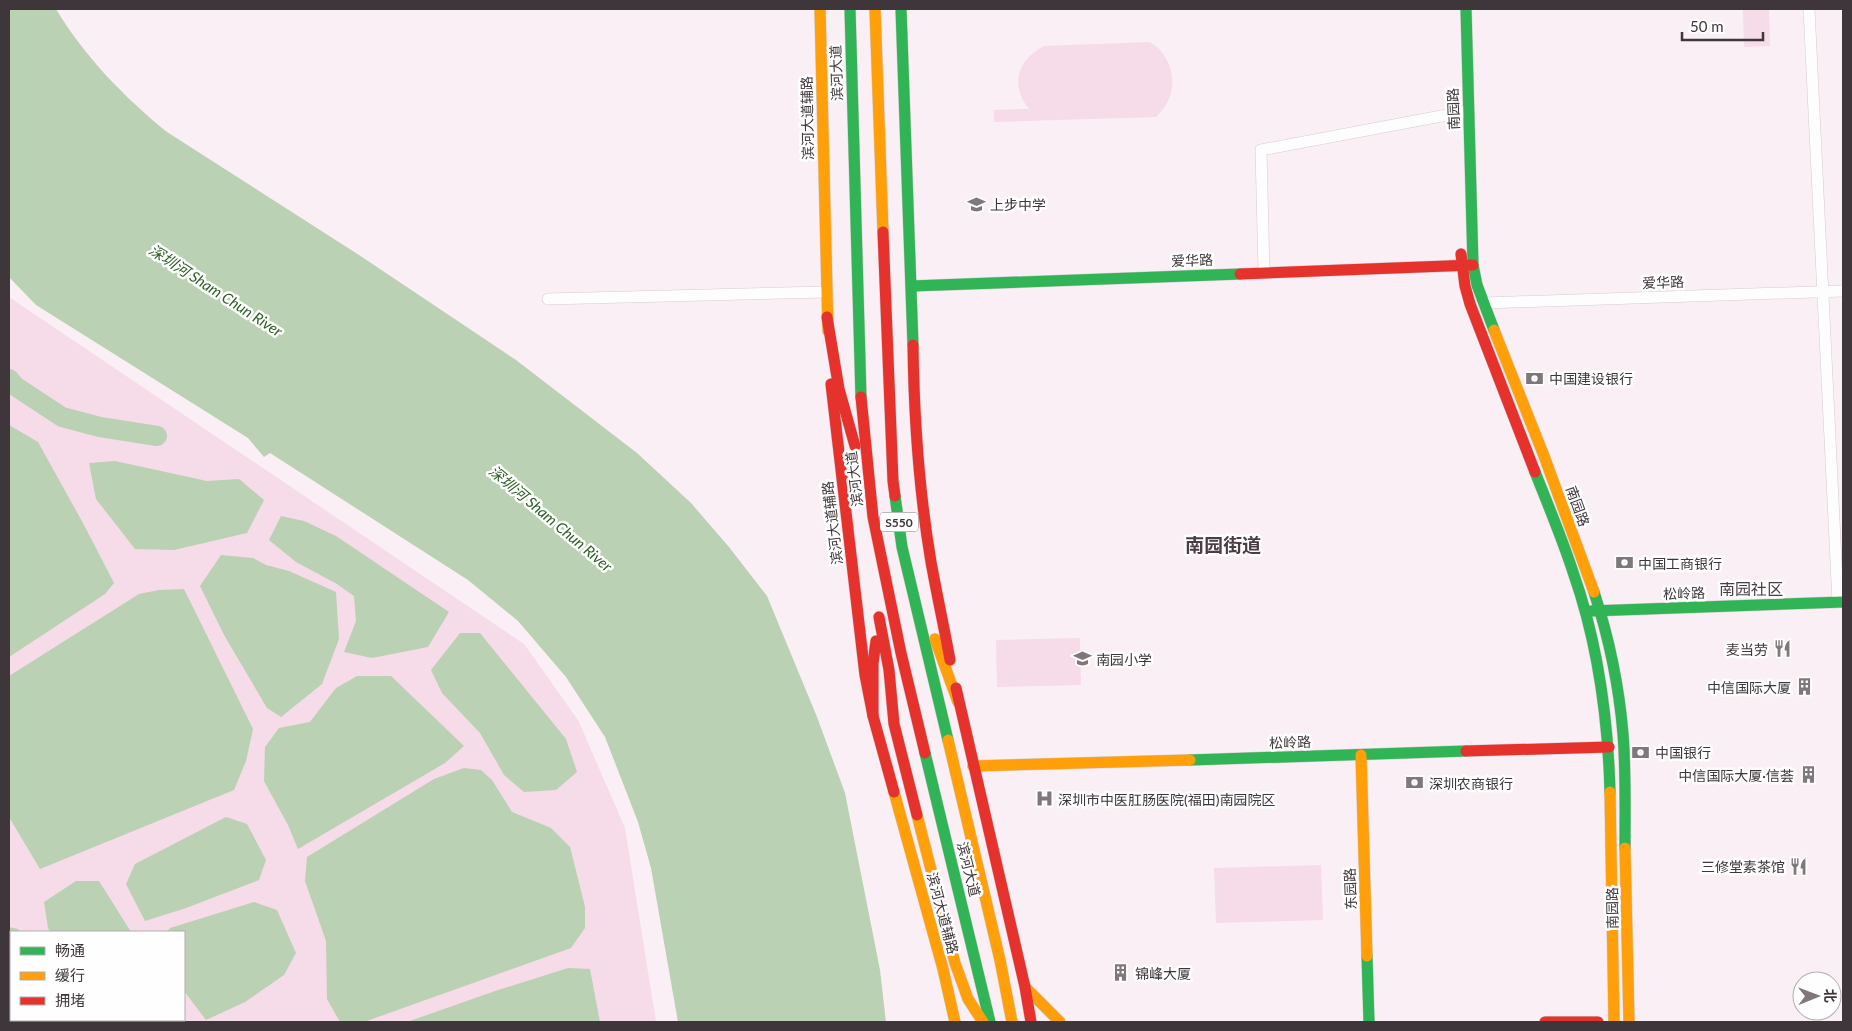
<svg xmlns="http://www.w3.org/2000/svg" width="1852" height="1031" viewBox="0 0 1852 1031" font-family="Lato,'Noto Sans SC',sans-serif">
	<rect width="100%" height="100%" fill="#faeff4"/>
	<g fill="#f6dbe8" fill-rule="evenodd">
		<path d="M 1743,9 L 1769,9 L 1770,46 L 1744,47 Z"/>
		<path d="M 1149,42 C 1167,50 1176,75 1171,93 C 1168,103 1163,110 1156,117 L 994,122 L 994,110 L 1029,109 C 1010,85 1017,60 1044,46 Z"/>
		<path d="M 9,297 L 524,644 L 578,720 L 625,828 L 656,1022 L 9,1022 ZM 11,932 L 184,932 L 184,1020 L 11,1020 Z"/>
		<path d="M 1080,638 L 1081,685 L 997,687 L 996,640 Z"/>
		<path d="M 1321,865 L 1323,920 L 1216,923 L 1214,868 Z"/>
	</g>
	<g fill="#bad1b3">
		<path d="M 9,9 L 56,9 C 85,57 124,97 167,132 L 359,255 L 516,360 L 637,453 L 691,503 L 729,547 L 767,596 L 817,717 L 845,793 L 880,970 L 886,1022 L 678,1022 L 651,868 L 638,822 L 605,737 L 566,677 L 518,621 L 468,580 L 270,453 L 264,457 L 248,438 L 36,305 L 9,277 Z"/>
		<path d="M 9,425 L 38,442 L 84,525 L 114,583 L 105,594 L 9,657 Z"/>
		<path d="M 115,461 L 207,481 L 239,479 L 264,500 L 247,533 L 174,550 L 135,549 L 96,499 L 89,463 Z"/>
		<path d="M 281,516 L 304,521 L 336,536 L 449,612 L 428,647 L 372,658 L 344,652 L 356,621 L 354,596 L 337,584 L 296,562 L 269,540 Z"/>
		<path d="M 221,555 L 253,558 L 266,565 L 289,571 L 336,592 L 339,639 L 322,684 L 281,717 L 267,708 L 224,635 L 200,586 Z"/>
		<path d="M 184,589 L 253,729 L 246,761 L 234,790 L 40,869 L 9,817 L 9,676 L 139,594 L 159,590 Z"/>
		<path d="M 460,633 L 480,633 L 566,739 L 577,772 L 556,790 L 524,792 L 504,775 L 480,733 L 442,693 L 431,670 Z"/>
		<path d="M 357,676 L 391,676 L 464,746 L 445,763 L 298,849 L 288,825 L 264,781 L 265,747 L 279,728 L 310,722 L 336,688 Z"/>
		<path d="M 464,768 L 481,770 L 492,780 L 512,812 L 551,828 L 570,847 L 585,907 L 585,928 L 571,948 L 364,1022 L 340,1022 L 327,999 L 326,941 L 305,881 L 307,857 L 434,779 Z"/>
		<path d="M 226,817 L 247,824 L 266,860 L 259,880 L 186,908 L 145,921 L 126,884 L 135,864 Z"/>
		<path d="M 76,881 L 99,881 L 131,932 L 51,932 L 48,928 L 44,902 Z"/>
		<path d="M 254,902 L 277,910 L 296,953 L 284,975 L 245,1002 L 206,1020 L 184,991 L 184,932 L 167,932 L 170,928 Z"/>
		<path d="M 9,927 L 18,929 L 20,932 L 11,932 L 11,1020 L 75,1020 L 77,1022 L 9,1022 Z"/>
		<path d="M 568,968 L 590,969 L 600,1022 L 407,1022 L 495,991 Z"/>
		<path d="M 101,1020 L 177,1020 L 178,1022 L 102,1022 Z"/>
	</g>
	<g fill="none" stroke-linecap="round" stroke-linejoin="round">
		<path stroke="#bad1b3" stroke-width="20" d="M 9,379 L 15,386 L 62,417 L 100,427 L 157,436"/>
		<defs>
			<g id="street">
				<path d="M 1809,9 L 1838,602"/>
				<path d="M 1264,272 L 1261,150 L 1468,111"/>
				<path d="M 548,299 L 825,292"/>
				<path d="M 1484,303 L 1843,291"/>
			</g>
			<g id="fast">
				<path d="M 850,9 L 861,397"/>
				<path d="M 901,9 L 913,345"/>
				<path d="M 1466,9 L 1473,265 L 1477,285 L 1494,330"/>
				<path d="M 912,286 L 1240,274"/>
				<path d="M 1535,472 C 1548,505 1562,538 1573,572 C 1598,643 1608,717 1610,792"/>
				<path d="M 895,496 L 902,547 L 948,740"/>
				<path d="M 1594,592 C 1609,638 1619,686 1623,734 C 1626,772 1625,810 1625,848"/>
				<path d="M 1591,611 L 1843,602"/>
				<path d="M 925,753 L 990,1022"/>
				<path d="M 1190,760 L 1466,751"/>
				<path d="M 1367,956 L 1369,1022"/>
			</g>
			<g id="slow">
				<path d="M 820,9 L 828,331"/>
				<path d="M 875,9 L 883,232"/>
				<path d="M 1494,330 L 1544,456 L 1594,592"/>
				<path d="M 935,639 L 958,702"/>
				<path d="M 948,740 L 1000,960 L 1012,1022"/>
				<path d="M 1361,755 L 1367,956"/>
				<path d="M 973,766 L 1190,760"/>
				<path d="M 894,792 L 943,969 L 955,1022"/>
				<path d="M 1610,792 L 1614,1022"/>
				<path d="M 917,815 L 955,963 L 968,999 L 983,1022"/>
				<path d="M 1625,848 L 1629,1022"/>
				<path d="M 1025,987 L 1060,1022"/>
			</g>
			<g id="jam">
				<path d="M 883,232 L 893,481 L 895,496"/>
				<path d="M 1461,254 L 1465,286 L 1470,304 L 1535,472"/>
				<path d="M 1240,274 L 1473,265"/>
				<path d="M 827,317 L 839,389 L 855,446"/>
				<path d="M 913,345 C 914,418 919,491 931,562 C 937,595 944,627 950,660"/>
				<path d="M 831,384 L 865,675 L 873,716 L 894,792"/>
				<path d="M 861,397 L 873,517 L 901,653 L 925,753"/>
				<path d="M 879,617 L 889,670 L 894,724 L 917,815"/>
				<path d="M 956,688 L 1025,987 L 1031,1022"/>
				<path d="M 873,716 L 873,663 L 876,641"/>
				<path d="M 1466,751 L 1609,747"/>
				<path d="M 1545,1022 L 1598,1022"/>
			</g>
		</defs>
		<use href="#street" stroke="#d5ccd0" stroke-width="12"/>
		<use href="#fast" stroke="#d5ccd0" stroke-width="12"/>
		<use href="#slow" stroke="#d5ccd0" stroke-width="12"/>
		<use href="#jam" stroke="#d5ccd0" stroke-width="12"/>
		<use href="#street" stroke="#fefdfd" stroke-width="11"/>
		<use href="#fast" stroke="#30b455" stroke-width="11"/>
		<use href="#slow" stroke="#ff9f0a" stroke-width="11"/>
		<use href="#jam" stroke="#e5322d" stroke-width="11"/>
	</g>
	<defs>
		<symbol id="school-bare" viewBox="-9 -9 18 18"><path d="M0-5L7-2L0 1L-7-2ZM-4 1L0 2.5L4 1V4Q0 6-4 4Z" fill="#80777b" stroke="#fefefe" stroke-width="2.5" paint-order="stroke"/></symbol>
		<symbol id="bank-bare" viewBox="-9 -9 18 18"><path d="M-6-4H6V4H-6ZM0-2.3a2.3 2.3 0 1 0 0 4.6a2.3 2.3 0 1 0 0-4.6Z" fill="#80777b" stroke="#fefefe" stroke-width="2.5" paint-order="stroke"/></symbol>
		<symbol id="restaurant-bare" viewBox="-9 -9 18 18"><path d="M-5-6h1v4h1v-4h1v4h1v-4h1v5L-1.5 .5V6h-2V.5L-5-1ZM5-6V6H3V1.5H1.5Q1.5-4 5-6Z" fill="#80777b" stroke="#fefefe" stroke-width="2.5" paint-order="stroke"/></symbol>
		<symbol id="building-bare" viewBox="-9 -9 18 18"><path d="M-4-6H4V6H1V3H-1V6H-4ZM-2.5-4.3h1.7v1.8h-1.7ZM.8-4.3h1.7v1.8H.8ZM-2.5-1h1.7V.8h-1.7ZM.8-1h1.7V.8H.8Z" fill="#80777b" stroke="#fefefe" stroke-width="2.5" paint-order="stroke"/></symbol>
		<symbol id="hospital-bare" viewBox="-9 -9 18 18"><path d="M-5-5h3v3.5h4V-5h3V5h-3V1.5h-4V5h-3Z" fill="#80777b" stroke="#fefefe" stroke-width="2.5" paint-order="stroke"/></symbol>
	</defs>
	<g fill-rule="evenodd">
		<use href="#school-bare" x="964" y="192" width="25" height="25"/>
		<use href="#bank-bare" x="1522" y="366" width="25" height="25"/>
		<use href="#bank-bare" x="1612" y="550" width="25" height="25"/>
		<use href="#restaurant-bare" x="1770" y="636" width="25" height="25"/>
		<use href="#school-bare" x="1070" y="646" width="25" height="25"/>
		<use href="#building-bare" x="1792" y="674" width="25" height="25"/>
		<use href="#bank-bare" x="1628" y="740" width="25" height="25"/>
		<use href="#building-bare" x="1796" y="762" width="25" height="25"/>
		<use href="#bank-bare" x="1402" y="770" width="25" height="25"/>
		<use href="#hospital-bare" x="1032" y="786" width="25" height="25"/>
		<use href="#restaurant-bare" x="1786" y="854" width="25" height="25"/>
		<use href="#building-bare" x="1108" y="960" width="25" height="25"/>
	</g>
	<g text-anchor="middle" dominant-baseline="central" stroke-width="5" stroke-linejoin="round" paint-order="stroke">
		<rect fill="#fefefe" stroke="#787275" stroke-width="1" x="880" y="512.5" width="38" height="19" rx="4"/>
		<g font-size="12" font-weight="bold" fill="#3e363a">
			<text x="899" y="522">S550</text>
		</g>
		<g font-size="14" fill="#3e363a" stroke="#fefefe">
			<text transform="translate(836 73) rotate(-92)">滨河大道</text>
			<text transform="translate(1453 109) rotate(-92)">南园路</text>
			<text transform="translate(807 118) rotate(-91)">滨河大道辅路</text>
			<text transform="translate(1192 260) rotate(-2)">爱华路</text>
			<text transform="translate(1663 282) rotate(-2)">爱华路</text>
			<text transform="translate(854 479) rotate(-97)">滨河大道</text>
			<text transform="translate(1578 506) rotate(70)">南园路</text>
			<text transform="translate(832 523) rotate(-97)">滨河大道辅路</text>
			<text transform="translate(1684 593) rotate(-2)">松岭路</text>
			<text transform="translate(1290 742) rotate(-2)">松岭路</text>
			<text transform="translate(969 869) rotate(76)">滨河大道</text>
			<text transform="translate(1350 889) rotate(-92)">东园路</text>
			<text transform="translate(1612 908) rotate(-91)">南园路</text>
			<text transform="translate(943 913) rotate(75)">滨河大道辅路</text>
		</g>
		<g font-size="14" fill="#3e363a" stroke="#fefefe" text-anchor="start">
			<text x="990" y="204">上步中学</text>
			<text x="1549" y="378">中国建设银行</text>
			<text x="1638" y="563">中国工商银行</text>
			<text x="1768" y="649" text-anchor="end">麦当劳</text>
			<text x="1096" y="659">南园小学</text>
			<text x="1791" y="687" text-anchor="end">中信国际大厦</text>
			<text x="1655" y="752">中国银行</text>
			<text x="1794" y="775" text-anchor="end">中信国际大厦·信荟</text>
			<text x="1429" y="783">深圳农商银行</text>
			<text x="1058" y="799">深圳市中医肛肠医院(福田)南园院区</text>
			<text x="1785" y="866" text-anchor="end">三修堂素茶馆</text>
			<text x="1135" y="973">锦峰大厦</text>
		</g>
		<g font-size="15" font-style="italic" fill="#2d5e24" stroke="#fefefe">
			<text transform="translate(216 290) rotate(33)">深圳河 Sham Chun River</text>
			<text transform="translate(551 518) rotate(40)">深圳河 Sham Chun River</text>
		</g>
		<g font-size="16" fill="#4c3c44" stroke="#fefefe">
			<text x="1751" y="588">南园社区</text>
		</g>
		<g font-size="19" font-weight="bold" fill="#4c3c44" stroke="#fefefe">
			<text x="1223" y="544">南园街道</text>
		</g>
	</g>
	<rect width="1852" height="1031" fill="none" stroke="#3e363a" stroke-width="20"/>
	<rect x="10" y="931" width="175" height="90" fill="#fefefe" stroke="#b1aeb0"/>
	<rect x="20" y="947" width="25" height="8" fill="#30b455" stroke="#b1aeb0"/>
	<text x="55" y="956" font-size="15" fill="#3e363a">畅通</text>
	<rect x="20" y="972" width="25" height="8" fill="#ff9f0a" stroke="#b1aeb0"/>
	<text x="55" y="981" font-size="15" fill="#3e363a">缓行</text>
	<rect x="20" y="997" width="25" height="8" fill="#e5322d" stroke="#b1aeb0"/>
	<text x="55" y="1006" font-size="15" fill="#3e363a">拥堵</text>
	<g transform="translate(1817 996) rotate(89)"><circle r="24" fill="#fefefe" stroke="#b1aeb0"/>
	<path d="M0-4L9 19L0 12L-9 19Z" fill="#80777b"/>
	<text y="-8" font-size="14" font-weight="bold" text-anchor="middle" fill="#3e363a">北</text>
	</g>
	<path d="M1682 32v8h81v-8" fill="none" stroke="#3e363a" stroke-width="2.5"/>
	<text x="1690" y="32" font-size="15" fill="#3e363a" stroke="#fefefe" stroke-width="4" paint-order="stroke">50 m</text>
</svg>
